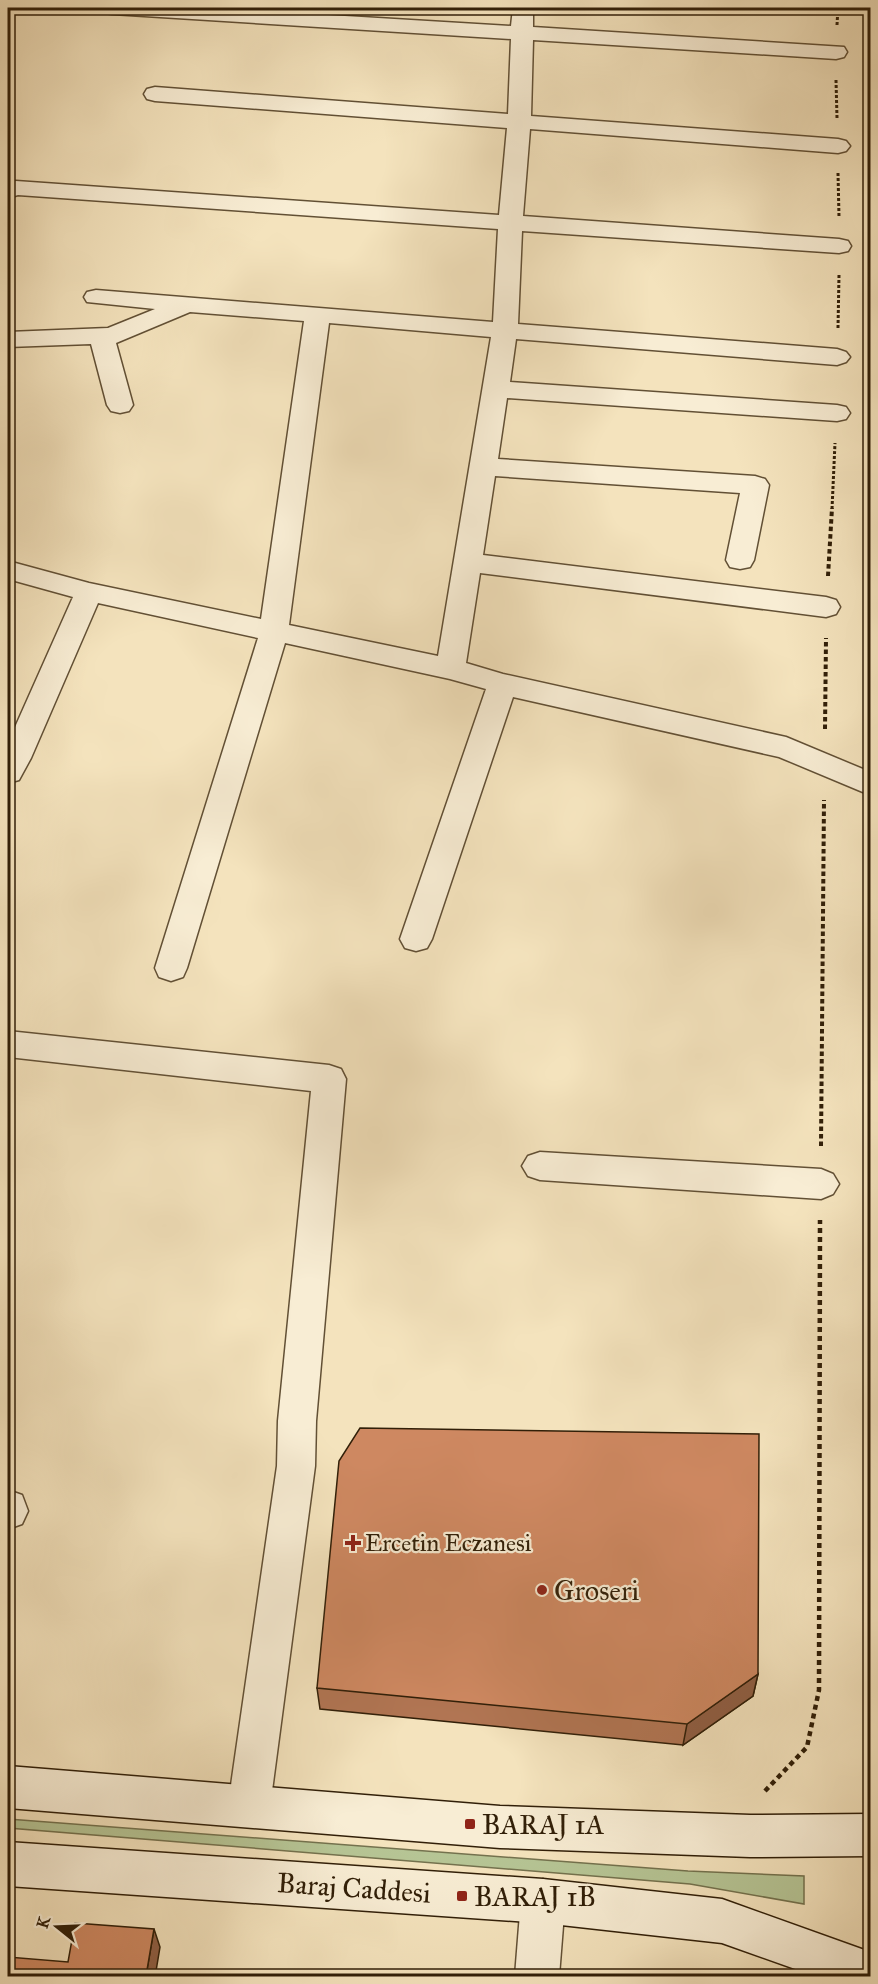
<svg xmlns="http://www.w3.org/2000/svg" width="878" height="1984" viewBox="0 0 878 1984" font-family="'IM FELL Great Primer',serif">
	<rect width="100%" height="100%" fill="#f4e3bd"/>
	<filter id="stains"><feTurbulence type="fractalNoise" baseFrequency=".00333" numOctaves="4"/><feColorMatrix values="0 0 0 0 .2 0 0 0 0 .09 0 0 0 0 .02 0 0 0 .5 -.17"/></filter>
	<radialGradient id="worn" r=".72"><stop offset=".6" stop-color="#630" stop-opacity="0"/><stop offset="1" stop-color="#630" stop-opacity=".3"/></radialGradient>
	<path fill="#b6c595" stroke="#74724e" stroke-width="1.5" d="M 8,1819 L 688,1871 L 804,1876 L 804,1904 L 690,1884 L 8,1828 Z"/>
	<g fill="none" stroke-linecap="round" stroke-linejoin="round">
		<defs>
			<g id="street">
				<path d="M 102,8 L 211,8 L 511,26 L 513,8 L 533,8 L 533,27 L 844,47 L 847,52 L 844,57 L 836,59 L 533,40 L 531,116 L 838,139 L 846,141 L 850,146 L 846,151 L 838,153 L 530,129 L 523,216 L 839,239 L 848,241 L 851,246 L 848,251 L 839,253 L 522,231 L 518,324 L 837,349 L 846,352 L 850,357 L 846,362 L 837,365 L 516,339 L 510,382 L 837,405 L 846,407 L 850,413 L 846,419 L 837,421 L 507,398 L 498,459 L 755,476 L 765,479 L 769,485 L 754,560 L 750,567 L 740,569 L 730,567 L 726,560 L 740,493 L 495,476 L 483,555 L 826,597 L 836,600 L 840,607 L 836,614 L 826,617 L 480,573 L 466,663 L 503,674 L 786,737 L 870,772 L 870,795 L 779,757 L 513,697 L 432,939 L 427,948 L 416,951 L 405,948 L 400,939 L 486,689 L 450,679 L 285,643 L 187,968 L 183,977 L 171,981 L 159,977 L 155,968 L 258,638 L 98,603 L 31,758 L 19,780 L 8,783 L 8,743 L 73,597 L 8,579 L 8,561 L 89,583 L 261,619 L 304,321 L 190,312 L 116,343 L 133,405 L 129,411 L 120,413 L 111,411 L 107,405 L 91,344 L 8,347 L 8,332 L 108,328 L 155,309 L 87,302 L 84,297 L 87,292 L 96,290 L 493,322 L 498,229 L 18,195 L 8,198 L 8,183 L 16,181 L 499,215 L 507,128 L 155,101 L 147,99 L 144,94 L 147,89 L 155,87 L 508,114 L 511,39 L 112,14 L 104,13 ZM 329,323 L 491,337 L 438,656 L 289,625 Z"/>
				<path d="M 8,1031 L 329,1065 L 341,1069 L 346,1079 L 316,1421 L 315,1466 L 270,1806 L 264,1821 L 249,1827 L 234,1821 L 228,1806 L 277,1466 L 278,1421 L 311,1091 L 8,1057 Z"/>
				<path d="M 540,1152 L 821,1169 L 833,1174 L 839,1184 L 833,1194 L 821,1199 L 540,1180 L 528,1176 L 522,1166 L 528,1156 Z"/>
				<path d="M 8,1490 L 22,1495 L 28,1511 L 22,1524 L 8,1529 Z"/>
				<path d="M 543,1879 L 558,1886 L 565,1901 L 559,1976 L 515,1976 L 521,1901 L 528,1886 Z"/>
			</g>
			<g id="secondary">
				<path d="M 8,1766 L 500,1806 L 750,1815 L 870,1814 L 870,1856 L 750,1857 L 500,1848 L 8,1808 Z"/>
				<path d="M 8,1842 L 543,1879 L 722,1899 L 870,1952 L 870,1976 L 815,1976 L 722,1943 L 543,1923 L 8,1886 Z"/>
			</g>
		</defs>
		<use href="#street" stroke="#625035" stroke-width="3"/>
		<use href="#secondary" stroke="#311f08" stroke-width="3"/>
		<g stroke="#311f08" stroke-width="3" stroke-dasharray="3 2" stroke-linecap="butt">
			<path d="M 837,25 L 838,8"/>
			<path d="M 836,80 L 837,118"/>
			<path d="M 838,173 L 839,217"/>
			<path d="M 838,328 L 839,275"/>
			<path d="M 832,509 L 835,443"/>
		</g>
		<g stroke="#311f08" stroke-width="4" stroke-dasharray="4.5 3" stroke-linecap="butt">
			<path d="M 828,576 L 832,508"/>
			<path d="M 825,729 L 826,638"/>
			<path d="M 821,1146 L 824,800"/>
		</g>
		<path stroke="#311f08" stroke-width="4.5" stroke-dasharray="5 4" stroke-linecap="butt" d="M 765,1791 L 807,1747 L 819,1690 L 820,1220"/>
		<use href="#street" fill="#f8edd4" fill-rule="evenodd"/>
		<use href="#secondary" fill="#f8edd4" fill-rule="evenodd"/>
	</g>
	<path fill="#b17553" stroke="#311f08" stroke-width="1.5" d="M 758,1674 L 753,1696 L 683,1745 L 320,1709 L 317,1688 Z"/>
	<g fill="#905f44" stroke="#311f08" stroke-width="1.5">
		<path d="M 758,1674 L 753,1696 L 683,1745 L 687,1724 Z"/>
		<path d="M 154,1929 L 160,1947 L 155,1977 L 147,1970 Z"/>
	</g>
	<g fill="#ce8861" stroke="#311f08" stroke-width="1.5">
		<path d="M 360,1428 L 759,1434 L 758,1674 L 687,1724 L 317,1688 L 339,1461 Z"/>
		<path d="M 75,1923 L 154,1929 L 147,1970 L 173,1971 L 172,1977 L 8,1977 L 8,1957 L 68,1962 Z"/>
	</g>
	<g fill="#8f2418" stroke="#f8edd4" stroke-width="2">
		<path d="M350 1534h6v6h6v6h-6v6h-6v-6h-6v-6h6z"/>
		<circle cx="542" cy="1590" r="6"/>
		<rect x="464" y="1818" width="12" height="12" rx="3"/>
		<rect x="456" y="1890" width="12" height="12" rx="3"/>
	</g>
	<g text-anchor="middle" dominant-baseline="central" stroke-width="4.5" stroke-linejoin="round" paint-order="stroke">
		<g font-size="24" fill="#311f08" stroke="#f8edd4" text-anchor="start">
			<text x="365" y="1543">Ercetin Eczanesi</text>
		</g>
		<g font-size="28" fill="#311f08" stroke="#f8edd4" text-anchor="start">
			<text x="554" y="1590">Groseri</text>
			<text x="482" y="1824">BARAJ 1A</text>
			<text x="474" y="1896">BARAJ 1B</text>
		</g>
		<g font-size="28" fill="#311f08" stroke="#f8edd4">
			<text transform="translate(354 1888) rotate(4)">Baraj Caddesi</text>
		</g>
	</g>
	<rect width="878" height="1984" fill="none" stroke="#f4e3bd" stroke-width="30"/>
	<rect x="9" y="9" width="860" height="1966" fill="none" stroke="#311f08" stroke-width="3"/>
	<rect x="15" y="15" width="848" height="1954" fill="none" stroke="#311f08" stroke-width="1.5"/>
	<g transform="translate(57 1927) rotate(288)" stroke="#f8edd4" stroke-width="4.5" paint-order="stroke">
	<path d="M0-4.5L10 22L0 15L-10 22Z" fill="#311f08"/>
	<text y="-9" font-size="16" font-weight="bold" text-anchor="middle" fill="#311f08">K</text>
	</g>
	<rect width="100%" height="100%" filter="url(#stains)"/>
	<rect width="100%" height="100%" fill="url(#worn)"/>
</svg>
